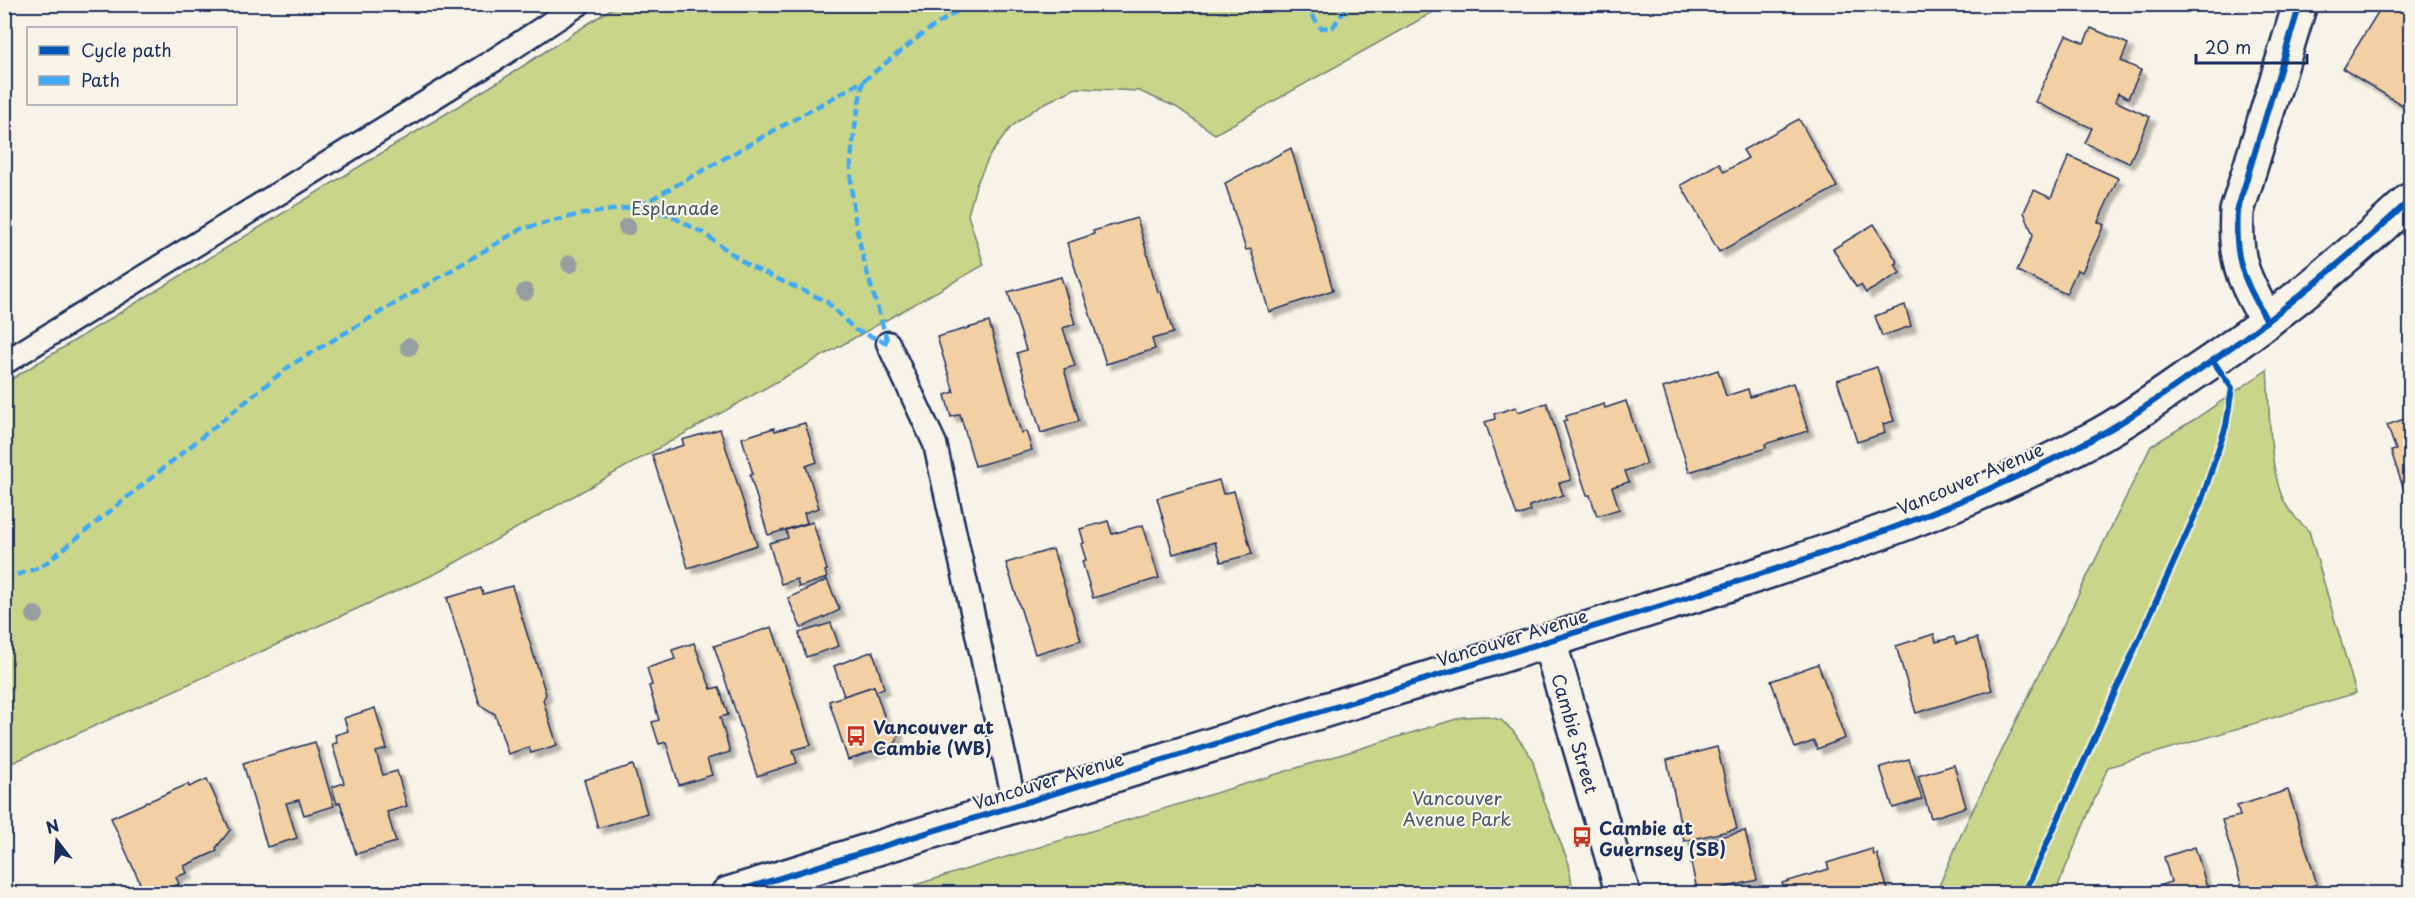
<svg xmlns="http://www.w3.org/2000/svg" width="2415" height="898" viewBox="0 0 2415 898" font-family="'Playpen Sans',sans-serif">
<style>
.green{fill:#c9d68a;stroke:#728274;stroke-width:1.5}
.building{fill:#f2d0a3;stroke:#1b2f5e;stroke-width:1.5;filter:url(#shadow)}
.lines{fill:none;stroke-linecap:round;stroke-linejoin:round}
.service-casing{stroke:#1b2f5e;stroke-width:27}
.minor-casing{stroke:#1b2f5e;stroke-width:38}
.tertiary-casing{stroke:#1b2f5e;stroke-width:38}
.service{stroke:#f7f3e8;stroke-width:22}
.minor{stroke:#f7f3e8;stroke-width:33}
.tertiary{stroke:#f7f3e8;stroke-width:33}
.quiet{stroke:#3fa9f5;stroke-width:4.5;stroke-dasharray:9 4.5;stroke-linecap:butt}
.cycleway-casing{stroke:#f7f3e8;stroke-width:10}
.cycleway{stroke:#0057b8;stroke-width:6}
.tree{fill:#969ea2}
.labels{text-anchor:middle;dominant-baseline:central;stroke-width:4.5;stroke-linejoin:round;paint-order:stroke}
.park-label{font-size:18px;fill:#465969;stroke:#f7f3e8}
.street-label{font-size:18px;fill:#1b2f5e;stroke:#f7f3e8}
.poi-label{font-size:18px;font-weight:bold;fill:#1b2f5e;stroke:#f7f3e8;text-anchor:start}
</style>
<defs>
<filter id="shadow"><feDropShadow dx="5.5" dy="5.5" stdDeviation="1.5" flood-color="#0004"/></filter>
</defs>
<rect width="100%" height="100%" fill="#f7f3e8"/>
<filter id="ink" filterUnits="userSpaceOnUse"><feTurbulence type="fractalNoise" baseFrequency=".0167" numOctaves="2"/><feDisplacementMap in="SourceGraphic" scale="12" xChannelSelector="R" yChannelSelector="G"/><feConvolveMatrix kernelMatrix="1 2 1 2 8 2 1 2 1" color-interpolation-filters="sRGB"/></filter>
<g filter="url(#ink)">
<g class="green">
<path d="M617,5H1446L1215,134L1176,107L1139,91L1076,88L1039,106L1011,127L990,155L976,185L968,215L984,265L437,573L5,766V383L506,77Z"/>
<path d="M2267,370C2270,408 2268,470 2285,503C2291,514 2300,523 2309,531L2356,693L2108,767L2055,893H1936L1964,828L2151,446L2195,419Z"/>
<path d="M1484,716L1501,720L1513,731L1532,758L1544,801L1569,864L1573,893H889L1463,717Z"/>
</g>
<g class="building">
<path d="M2383,4L2410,6V91L2402,105L2343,69Z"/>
<path d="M2091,28L2128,44L2121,61L2141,70L2128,98L2118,93L2115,101L2150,117L2129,163L2085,143L2092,128L2035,102L2066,35L2084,43Z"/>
<path d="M1799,119L1837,187L1719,252L1681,185L1719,163L1724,172L1748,158L1743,150Z"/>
<path d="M1291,148L1333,290L1269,312L1251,249L1246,250L1225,183Z"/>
<path d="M2069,156L2118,178L2098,222L2104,225L2082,272L2077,270L2066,294L2017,271L2033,235L2024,212L2034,190L2051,198Z"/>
<path d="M1137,218L1158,292H1161L1173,333L1152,339L1155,349L1106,364L1067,243L1094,234L1093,231Z"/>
<path d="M1874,224L1898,263L1895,264L1900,273L1866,293L1861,285L1856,287L1833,249Z"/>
<path d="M1061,277L1075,324L1063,328L1075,366L1064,369L1079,421L1041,433L1017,353L1026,350L1008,292Z"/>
<path d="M1905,305L1911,326L1882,336L1875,316Z"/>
<path d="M989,322L1021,433L1026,431L1032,450L975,466L960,414L951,417L945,395L954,392L937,337Z"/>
<path d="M1877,367L1894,421L1883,424L1885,433L1857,442L1837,380Z"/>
<path d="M1718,370L1726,396L1748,389L1750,397L1793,383L1808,431L1765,444L1766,448L1689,472L1663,388Z"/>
<path d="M1626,401L1647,464L1625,471L1629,482L1612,487L1619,509L1597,516L1590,495H1587L1563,421L1567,420L1566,416L1604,404L1605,408Z"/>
<path d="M1547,403L1571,480L1559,483L1563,495L1529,506L1531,511L1517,516L1485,422L1495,419L1494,414L1516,407L1518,412Z"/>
<path d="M2410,417V484L2403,487L2391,451L2396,450L2387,425Z"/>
<path d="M805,423L817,462L806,466L819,508L804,513L807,523L768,535L750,475L753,474L742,438L774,428L775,431Z"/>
<path d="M720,429L757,545L688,568L652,455L684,445L682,440Z"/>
<path d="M1219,480L1223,494L1234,491L1252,554L1221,562L1215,542L1173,554L1157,498Z"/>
<path d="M1108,521L1112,534L1143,525L1159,578L1093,598L1082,561L1086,560L1081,544L1084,543L1080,529Z"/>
<path d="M813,522L827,570L825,571L827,578L799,587L797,579L781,584L769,543L788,538L786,530Z"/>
<path d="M2410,545V584L2405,546Z"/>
<path d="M1053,549L1081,640L1035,654L1006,563Z"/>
<path d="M827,580L840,610L801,628L788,598Z"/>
<path d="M512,586L546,694L543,700L557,745L531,753L529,747L508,754L495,714L480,705L447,598L481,588L483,594Z"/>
<path d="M831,623L839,646L806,657L799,633Z"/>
<path d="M772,627L811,745L793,750L797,763L757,776L714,646Z"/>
<path d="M1934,634L1936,642L1954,637L1956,644L1977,638L1992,690L1916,713L1896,646Z"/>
<path d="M694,643L711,689L719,687L728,715L720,717L730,752L707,759L712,775L679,785L666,742L659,744L652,722L659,720L649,686L652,685L647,668L675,659L672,650Z"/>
<path d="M873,651L884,688L876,691L874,686L844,696L834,666Z"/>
<path d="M1818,664L1845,738L1817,749L1814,741L1795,748L1771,681Z"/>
<path d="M874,686L887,725L895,727L898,732L897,741L893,745L848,760L829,701Z"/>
<path d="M375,708L387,749L376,752L383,775L397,771L407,806L387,812L396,842L356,854L340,802L337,804L332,787L344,783L332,744L337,743L335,735L348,731L344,718Z"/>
<path d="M315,742L334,806L304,815L299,800L286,803L297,838L267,847L243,763Z"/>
<path d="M1717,747L1737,829L1684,841L1667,760Z"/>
<path d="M1909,759L1922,799L1893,808L1880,767Z"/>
<path d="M633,765L647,813L598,828L584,780Z"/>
<path d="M1954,765L1966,807L1931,818L1918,776Z"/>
<path d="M207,779L230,830L216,848L217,851L184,866L187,873L176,877L179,884L156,894H137L134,886L140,883L111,818L188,784L189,787Z"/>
<path d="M2288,790L2317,884L2286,894H2244L2222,820L2240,816L2237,806Z"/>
<path d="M1745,831L1757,880L1698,894L1691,863L1694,862L1690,844Z"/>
<path d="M2195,847L2209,894H2131L2171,882L2164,857Z"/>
<path d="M1872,849L1874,855L1877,854L1889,894H1785L1782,883L1829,869L1827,863Z"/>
<path d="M64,888L65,894H45Z"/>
</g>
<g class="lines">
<g class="service-casing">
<g id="service">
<path d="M888,343L935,444L1015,805"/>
<path d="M4,363L496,59L579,4"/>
</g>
</g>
<g class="minor-casing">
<g id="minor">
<path d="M2267,321C2243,277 2234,262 2237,211L2300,4"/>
<path id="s1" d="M1549,641L1623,894"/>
</g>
</g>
<g class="tertiary-casing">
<path id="tertiary" d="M728,894C961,822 1193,751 1426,679C1520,650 1614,621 1708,591C1839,549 1972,504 2094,438C2126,421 2157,399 2187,378C2266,325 2341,265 2410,200"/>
</g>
<use href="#service" class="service"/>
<use href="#minor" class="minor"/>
<use href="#tertiary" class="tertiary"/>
<g class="quiet">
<path d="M1304,4L1321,28L1333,27L1349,4"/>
<path d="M863,81C858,108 853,135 851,163C849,224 871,285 888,343"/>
<path d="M639,206L863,81L925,32L968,4"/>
<path d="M4,579L41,567L291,365L521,229L577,215L639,206L669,215L703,233L749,266L826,301L855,330L888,343"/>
</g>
<g class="cycleway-casing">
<g id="cycleway">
<path d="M2267,321C2243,277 2234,262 2237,211L2300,4"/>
<path d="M728,894C961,822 1193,751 1426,679C1520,650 1614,621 1708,591C1839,549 1972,504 2094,438C2126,421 2157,399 2187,378C2266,325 2341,265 2410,200"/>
<path d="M2024,894L2201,502L2226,426L2232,388L2213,361"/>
</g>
</g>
<use href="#cycleway" class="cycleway"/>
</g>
<g class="tree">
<circle cx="627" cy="227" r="9"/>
<circle cx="570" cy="264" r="9"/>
<circle cx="525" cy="292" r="9"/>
<circle cx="409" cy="347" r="9"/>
<circle cx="35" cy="615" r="9"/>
</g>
</g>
<defs>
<g id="bus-bare" transform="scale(1.62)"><path d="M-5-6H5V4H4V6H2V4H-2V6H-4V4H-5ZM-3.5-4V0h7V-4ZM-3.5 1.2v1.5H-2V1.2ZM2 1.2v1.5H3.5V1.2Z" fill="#c8321e" stroke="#f7f3e8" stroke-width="2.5" paint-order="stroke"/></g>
</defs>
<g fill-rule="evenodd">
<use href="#bus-bare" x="856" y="736"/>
<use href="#bus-bare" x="1582" y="837"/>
</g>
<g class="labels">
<g class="park-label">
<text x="675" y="207">Esplanade</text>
<text x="1457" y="797">Vancouver<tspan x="1457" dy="21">Avenue Park</tspan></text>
</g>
<g class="street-label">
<text transform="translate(1970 478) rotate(-23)">Vancouver Avenue</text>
<text transform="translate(1512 637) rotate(-17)">Vancouver Avenue</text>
<text stroke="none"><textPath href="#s1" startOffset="96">Cambie Street</textPath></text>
<text transform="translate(1048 780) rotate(-17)">Vancouver Avenue</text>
</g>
<g class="poi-label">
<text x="873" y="726">Vancouver at<tspan x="873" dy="21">Cambie (WB)</tspan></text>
<text x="1599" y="827">Cambie at<tspan x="1599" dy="21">Guernsey (SB)</tspan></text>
</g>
</g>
<rect width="2415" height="898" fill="none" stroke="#f7f3e8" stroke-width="24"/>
<rect x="12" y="12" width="2391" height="874" fill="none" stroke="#1b2f5e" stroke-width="2" filter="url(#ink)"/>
<rect x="27" y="27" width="210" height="78" fill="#f7f3e8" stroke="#9fa5b1" stroke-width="1.5"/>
<rect x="39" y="46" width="30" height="9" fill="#0057b8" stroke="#9fa5b1" stroke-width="1.5"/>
<text x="81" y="57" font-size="18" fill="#1b2f5e">Cycle path</text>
<rect x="39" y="76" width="30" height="9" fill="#3fa9f5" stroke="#9fa5b1" stroke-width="1.5"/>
<text x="81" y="87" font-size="18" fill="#1b2f5e">Path</text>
<g transform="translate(57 841) rotate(343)" stroke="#f7f3e8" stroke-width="4.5" paint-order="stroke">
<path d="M0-4.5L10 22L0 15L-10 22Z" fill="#1b2f5e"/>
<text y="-9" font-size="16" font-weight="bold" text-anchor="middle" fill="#1b2f5e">N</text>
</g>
<path d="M2196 54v9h111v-9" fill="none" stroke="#1b2f5e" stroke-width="3"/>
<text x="2205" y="54" font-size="18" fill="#1b2f5e" stroke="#f7f3e8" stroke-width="4.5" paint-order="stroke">20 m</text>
</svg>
